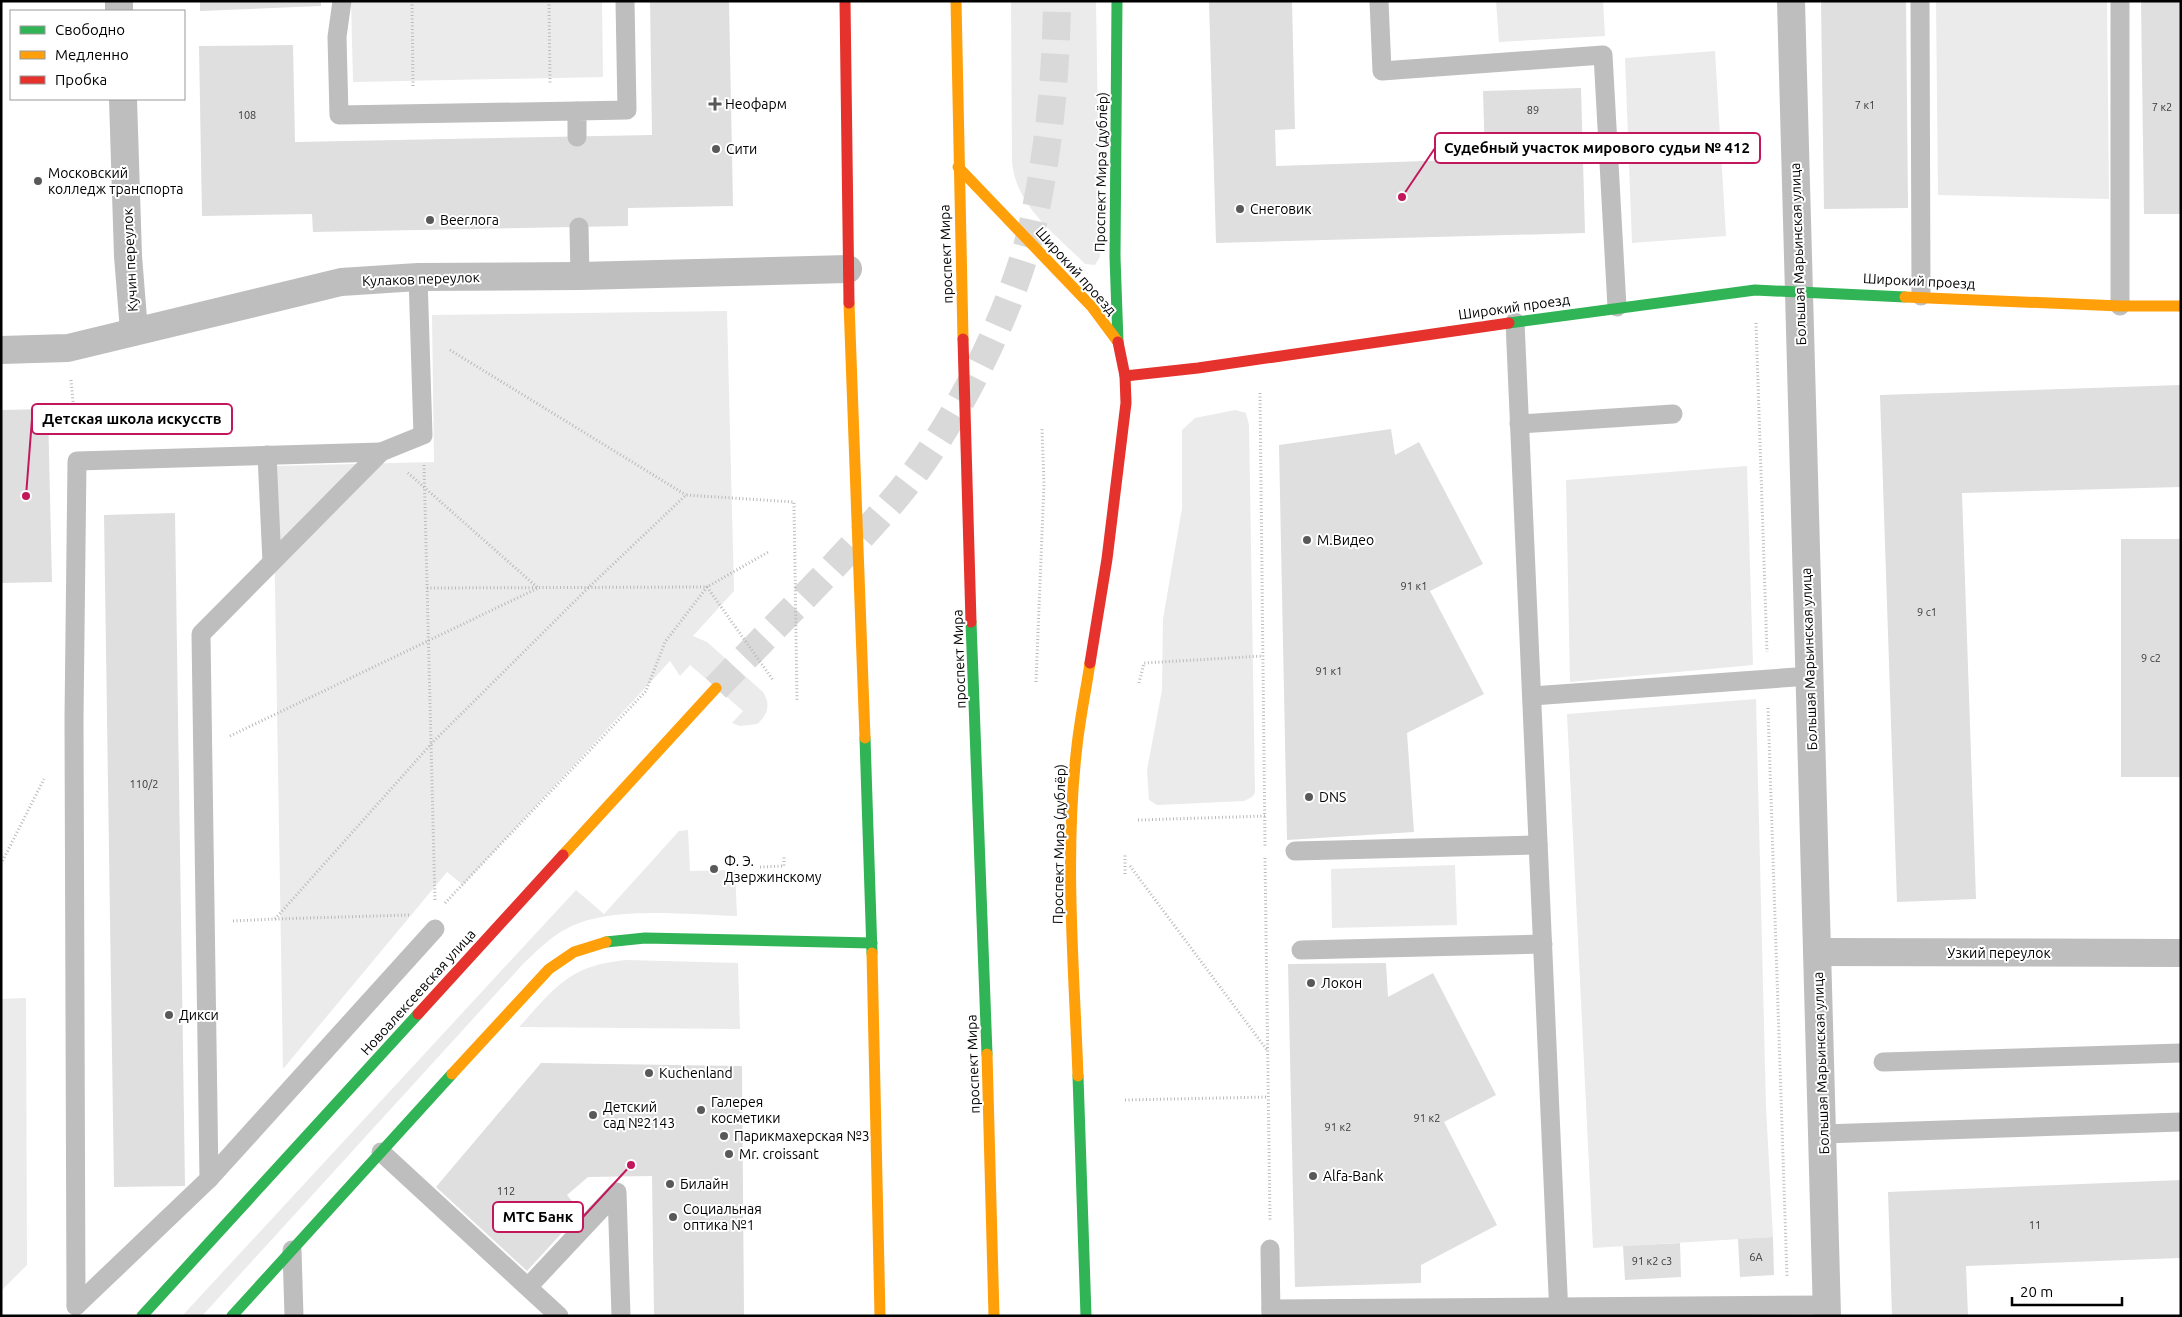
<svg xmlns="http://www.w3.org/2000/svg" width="2182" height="1317" viewBox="0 0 2182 1317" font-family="Ubuntu,sans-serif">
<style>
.green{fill:#ebebeb}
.building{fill:#dfdfdf}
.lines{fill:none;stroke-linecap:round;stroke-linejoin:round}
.secondary-tunnel{stroke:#d9d9d9;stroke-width:28;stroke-dasharray:28 14;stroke-linecap:butt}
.path{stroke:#b9b9b9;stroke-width:3;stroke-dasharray:1 2.5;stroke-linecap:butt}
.lane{stroke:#bebebe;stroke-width:19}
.street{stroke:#bebebe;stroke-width:28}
.fast{stroke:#30b455;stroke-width:11}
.slow{stroke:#ff9f0a;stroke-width:11}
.jam{stroke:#e5322d;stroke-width:11}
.poi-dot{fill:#595959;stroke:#fff;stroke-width:2}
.labels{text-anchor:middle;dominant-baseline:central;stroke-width:4;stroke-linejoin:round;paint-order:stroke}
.number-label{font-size:11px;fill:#383838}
.poi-label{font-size:14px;fill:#000;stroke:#fff;text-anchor:start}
.street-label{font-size:14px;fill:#000;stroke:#fff}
.leader{fill:none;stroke:#c2185b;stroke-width:2}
.callout-dot{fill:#c2185b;stroke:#fff;stroke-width:2}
.callout{fill:#fff;stroke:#c2185b;stroke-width:2}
.callout-label{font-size:15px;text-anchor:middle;font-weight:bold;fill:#000}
</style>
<rect width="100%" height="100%" fill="#fff"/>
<g class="green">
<path d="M351,1H602L603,77L353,82Z"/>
<path d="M1011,1H1096L1100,257L1095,265L1085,264C1056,234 1015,206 1012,161Z"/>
<path d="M1496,1H1603L1605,36L1499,42Z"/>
<path d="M1936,1H2107L2109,199L1938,195Z"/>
<path d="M1715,51L1726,236L1632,243L1625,58Z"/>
<path d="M727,311L734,591L693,636L707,642L763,692C771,704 768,715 757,724L740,726L732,723L743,711L690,665L680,676L670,661L463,885L447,872L283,1069L273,466L434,462L432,315Z"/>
<path d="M1235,410L1246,413L1249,425L1255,793L1252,797L1244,801L1157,805L1149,800L1147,770L1162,690L1163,619L1182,508V430L1195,418Z"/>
<path d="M1747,466L1753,665L1570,682L1566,480Z"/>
<path d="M1756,699L1766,1107L1773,1237L1593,1248L1567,714Z"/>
<path d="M688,830L690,871L735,870L737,916C689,915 611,905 568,928C551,936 537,951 523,964L202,1316H182L576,890L604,914L679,831Z"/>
<path d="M1455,865L1457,925L1332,928L1331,869Z"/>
<path d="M627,960L738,963L740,1029L519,1027C556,987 569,965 627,960Z"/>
<path d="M26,998L27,1265L1,1291V999Z"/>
</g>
<g class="building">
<path d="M200,1H321V6L200,11Z"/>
<path d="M650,1H729L733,206L628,208V226L313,232L312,214L202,216L199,46L293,45L295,142L652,135Z"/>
<path d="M1209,1H1292L1295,129L1275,130L1276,166L1485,159L1483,91L1581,88L1585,233L1216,243Z"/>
<path d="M1821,1H1906L1908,208L1824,209Z"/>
<path d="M2141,1H2181V214H2144Z"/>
<path d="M2181,385V487L1962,493L1976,899L1897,902L1880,395Z"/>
<path d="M48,409L52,582L1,583V410Z"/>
<path d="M1391,429L1395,455L1419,442L1483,564L1430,591L1484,694L1407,733L1414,832L1287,840L1279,445Z"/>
<path d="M175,513L185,1186L114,1187L104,515Z"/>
<rect x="2121" y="539" width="60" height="238"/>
<path d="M1386,963L1388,997L1433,973L1496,1095L1444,1122L1497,1225L1421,1265V1283L1295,1287L1288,964Z"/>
<path d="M541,1063L742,1066L744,1316H654L652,1176L588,1177L567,1195L581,1212L527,1271L436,1187Z"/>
<path d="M2181,1180V1258L1966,1266L1968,1316H1892L1888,1192Z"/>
<path d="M1773,1237L1774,1275L1740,1277L1738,1239Z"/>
<path d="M1680,1243L1681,1277L1625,1280L1623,1246Z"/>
</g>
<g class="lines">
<path class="secondary-tunnel" d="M716,688C777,624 840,563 897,496C955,426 1013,311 1033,223C1049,149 1056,76 1057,1"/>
<g class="path">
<path d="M412,1L413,86"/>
<path d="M549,1L550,83"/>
<path d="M1756,323L1767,652"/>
<path d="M450,350L686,495"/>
<path d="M71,380L76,434"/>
<path d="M1260,393L1265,846"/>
<path d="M424,465L435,901"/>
<path d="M427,588L707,587L773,680"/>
<path d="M1036,682L1044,484L1042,429"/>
<path d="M1139,683L1144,663L1263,656"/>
<path d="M1768,708L1787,1276"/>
<path d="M230,736L538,588L407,472"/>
<path d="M1138,820L1265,816"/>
<path d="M1265,858L1270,1221"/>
<path d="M1,864L44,779"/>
<path d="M1130,866L1267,1050"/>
<path d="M760,867L784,866V855"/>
<path d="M1125,874V854"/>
<path d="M445,903L646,691L665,642L707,587L770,551"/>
<path d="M275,919L409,915"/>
<path d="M233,921L275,919L432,743L588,588L686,495L794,502L797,702"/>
<path d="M1125,1100L1268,1097"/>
</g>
<g class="lane">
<path d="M342,1L337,37L339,115L577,111"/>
<path d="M1379,1L1382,71L1603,55L1617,307"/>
<path d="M1920,1L1921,296"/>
<path d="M2120,1V306"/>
<path d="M577,137V111L627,110L625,1"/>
<path d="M579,227L580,276"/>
<path d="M1515,322L1559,1316"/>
<path d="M1519,424L1673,414"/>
<path d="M267,455L272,562"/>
<path d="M1532,696L1810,676"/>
<path d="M1295,851L1538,845"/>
<path d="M1301,950L1543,944"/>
<path d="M1883,1062L2181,1053"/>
<path d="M1823,1134L2181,1122"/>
<path d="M381,1152L559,1316"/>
<path d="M209,1179L435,929"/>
<path d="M1270,1249L1271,1316"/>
<path d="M292,1250L294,1316"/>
<path d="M528,1287L617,1192L621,1316"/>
<path d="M76,1306L209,1179L201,634L381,452L423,435L418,277"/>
<path d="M76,1306L74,718L77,461L381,452"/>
<path d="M1271,1309L1827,1305"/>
</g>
<g class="street">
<path d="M119,1V11"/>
<path d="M1791,1L1827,1316"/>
<path d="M123,99L128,256L134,331"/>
<path d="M1,350L68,348L341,282L418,277L580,276L848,269"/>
<path d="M1817,952L2181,953"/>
</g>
<g class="fast">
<path d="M1117,1L1115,257L1118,342"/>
<path d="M1509,323L1755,290L1905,297"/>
<path d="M971,622L987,1054"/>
<path d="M865,738L872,953"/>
<path d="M606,942L645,938L872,943"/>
<path d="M1078,1076L1086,1316"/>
<path d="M142,1316L418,1014"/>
<path d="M232,1316L452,1074"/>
</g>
<g class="slow">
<path d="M956,1L963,339"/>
<path d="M958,167L1092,307L1118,342"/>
<path d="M1905,297L2120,306H2181"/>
<path d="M849,303L865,738"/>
<path d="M563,855L716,688"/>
<path d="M872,953L880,1316"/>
<path d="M987,1054L994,1316"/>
<path d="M452,1074L549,969L574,952L606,942"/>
<path d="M1078,1076C1074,966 1064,855 1077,746C1080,718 1086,690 1090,663"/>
</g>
<g class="jam">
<path d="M845,1L849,303"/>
<path d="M963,339L971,622"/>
<path d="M1125,376L1198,368L1509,323"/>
<path d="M1090,663L1107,559L1126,403L1125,376L1118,342"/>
<path d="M418,1014L563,855"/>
</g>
</g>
<g class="poi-dot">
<path d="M712.5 96.5h5v5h5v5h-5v5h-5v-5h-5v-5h5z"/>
<circle cx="716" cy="149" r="5"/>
<circle cx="38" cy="181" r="5"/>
<circle cx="1240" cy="209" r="5"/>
<circle cx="430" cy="220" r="5"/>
<circle cx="1307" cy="540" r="5"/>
<circle cx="1309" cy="797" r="5"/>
<circle cx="714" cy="869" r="5"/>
<circle cx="1311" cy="983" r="5"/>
<circle cx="169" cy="1015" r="5"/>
<circle cx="649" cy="1073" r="5"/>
<circle cx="701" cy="1110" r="5"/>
<circle cx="593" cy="1115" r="5"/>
<circle cx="724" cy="1136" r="5"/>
<circle cx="729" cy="1154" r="5"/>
<circle cx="1313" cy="1176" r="5"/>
<circle cx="670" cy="1184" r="5"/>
<circle cx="673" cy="1217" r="5"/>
</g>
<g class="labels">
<g class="number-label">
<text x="1865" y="105">7 к1</text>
<text x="2162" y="107">7 к2</text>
<text x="1533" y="110">89</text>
<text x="247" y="115">108</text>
<text x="1414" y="586">91 к1</text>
<text x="1927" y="612">9 с1</text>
<text x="2151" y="658">9 с2</text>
<text x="1329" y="671">91 к1</text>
<text x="144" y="784">110/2</text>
<text x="1427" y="1118">91 к2</text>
<text x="1338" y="1127">91 к2</text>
<text x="506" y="1191">112</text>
<text x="2035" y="1225">11</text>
<text x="1756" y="1257">6А</text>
<text x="1652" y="1261">91 к2 с3</text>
</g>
<g class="poi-label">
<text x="725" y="104">Неофарм</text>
<text x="726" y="149">Сити</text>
<text x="48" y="173">Московский<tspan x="48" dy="16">колледж транспорта</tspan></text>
<text x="1250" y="209">Снеговик</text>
<text x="440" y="220">Beerлога</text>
<text x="1317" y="540">М.Видео</text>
<text x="1319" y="797">DNS</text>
<text x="724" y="861">Ф. Э.<tspan x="724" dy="16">Дзержинскому</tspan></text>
<text x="1321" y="983">Локон</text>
<text x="179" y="1015">Дикси</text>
<text x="659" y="1073">Kuchenland</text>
<text x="711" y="1102">Галерея<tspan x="711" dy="16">косметики</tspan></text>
<text x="603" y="1107">Детский<tspan x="603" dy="16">сад №2143</tspan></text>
<text x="734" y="1136">Парикмахерская №3</text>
<text x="739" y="1154">Mr. croissant</text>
<text x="1323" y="1176">Alfa-Bank</text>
<text x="680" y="1184">Билайн</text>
<text x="683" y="1209">Социальная<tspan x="683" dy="16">оптика №1</tspan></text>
</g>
<g class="street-label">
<text transform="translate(1101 172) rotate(-89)">Проспект Мира (дублёр)</text>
<text transform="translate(946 254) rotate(-92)">проспект Мира</text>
<text transform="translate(1798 254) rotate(-92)">Большая Марьинская улица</text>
<text transform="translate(130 260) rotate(-93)">Кучин переулок</text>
<text transform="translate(1076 271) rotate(48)">Широкий проезд</text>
<text transform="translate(421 279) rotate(-2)">Кулаков переулок</text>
<text transform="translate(1919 281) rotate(3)">Широкий проезд</text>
<text transform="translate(1514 307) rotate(-8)">Широкий проезд</text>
<text transform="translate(959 659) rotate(-92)">проспект Мира</text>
<text transform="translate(1809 659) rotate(-92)">Большая Марьинская улица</text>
<text transform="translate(1059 844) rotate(-89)">Проспект Мира (дублёр)</text>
<text x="1999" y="953">Узкий переулок</text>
<text transform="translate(418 992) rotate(-48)">Новоалексеевская улица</text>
<text transform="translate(1821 1063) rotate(-92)">Большая Марьинская улица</text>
<text transform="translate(973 1064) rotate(-92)">проспект Мира</text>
</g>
</g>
<path class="leader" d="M1402 197L1435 148M26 496L32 419M631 1165L583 1217"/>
<g class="callout-dot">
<circle cx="1402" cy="197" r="5"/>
<circle cx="26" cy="496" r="5"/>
<circle cx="631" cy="1165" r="5"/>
</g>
<g class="callout">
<rect x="1435" y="133" width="325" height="30" rx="5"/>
<rect x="32" y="404" width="200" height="30" rx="5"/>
<rect x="493" y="1202" width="90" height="30" rx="5"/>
</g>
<g class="callout-label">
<text x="1597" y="153">Судебный участок мирового судьи № 412</text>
<text x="132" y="424">Детская школа искусств</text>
<text x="538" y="1222">МТС Банк</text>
</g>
<rect width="2182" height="1317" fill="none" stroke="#000000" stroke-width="5"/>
<rect x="10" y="10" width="175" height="90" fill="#ffffff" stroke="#999999"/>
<rect x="20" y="26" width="25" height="8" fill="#30b455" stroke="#999999"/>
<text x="55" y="35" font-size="15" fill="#000000">Свободно</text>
<rect x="20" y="51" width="25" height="8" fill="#ff9f0a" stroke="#999999"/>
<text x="55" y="60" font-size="15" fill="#000000">Медленно</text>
<rect x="20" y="76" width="25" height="8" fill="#e5322d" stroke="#999999"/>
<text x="55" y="85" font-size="15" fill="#000000">Пробка</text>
<path d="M2012 1297v8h110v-8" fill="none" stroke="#000000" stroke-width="2.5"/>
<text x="2020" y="1297" font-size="15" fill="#000000" stroke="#ffffff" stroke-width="4" paint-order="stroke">20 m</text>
</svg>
